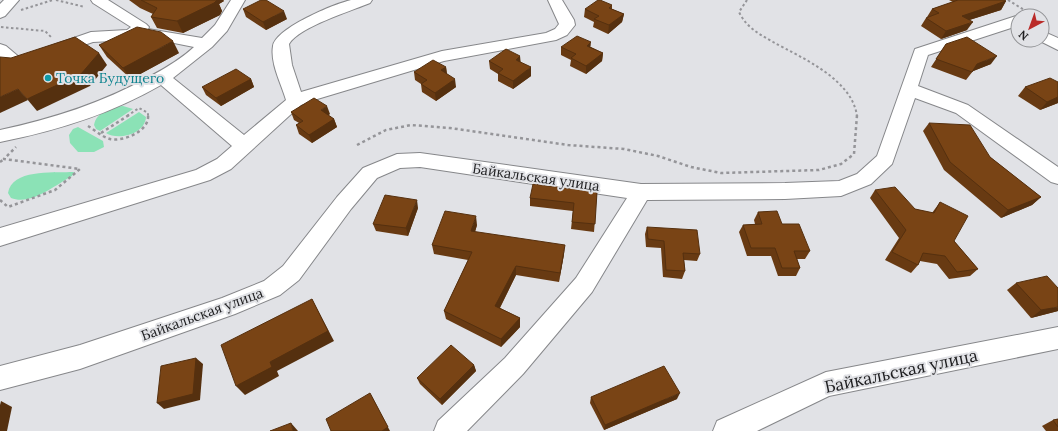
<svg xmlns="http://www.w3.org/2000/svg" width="1058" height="431" viewBox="0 0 1058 431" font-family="Lora,serif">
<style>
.green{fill:#8be2b6}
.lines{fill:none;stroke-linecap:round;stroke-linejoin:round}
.minor-casing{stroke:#86878a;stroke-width:2}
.path-far1{stroke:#959599;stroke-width:2;stroke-dasharray:2.5 2.5;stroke-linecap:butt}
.path{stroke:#959599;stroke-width:2.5;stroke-dasharray:3 3;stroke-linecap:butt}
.minor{fill:#fff;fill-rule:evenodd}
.wall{fill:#683a12}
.shaded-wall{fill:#55300f}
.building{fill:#794415;stroke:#55300f}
.culture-dot{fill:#0f9aa8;stroke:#e1e2e6;stroke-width:1.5}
.labels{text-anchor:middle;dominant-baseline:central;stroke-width:4;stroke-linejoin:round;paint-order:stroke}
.culture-label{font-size:14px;fill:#0d838f;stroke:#e1e2e6;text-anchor:start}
.street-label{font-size:14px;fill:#1e1e20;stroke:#e1e2e6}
.near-street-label{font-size:17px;fill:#1e1e20;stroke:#e1e2e6}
</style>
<rect width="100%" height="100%" fill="#e1e2e6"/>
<g class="green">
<path d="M123,106L133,109L100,131L96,129L94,125C96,112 112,107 123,106Z"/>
<path d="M139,112L146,117C145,134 118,141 106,133Z"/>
<path d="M78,127L103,141L104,147L94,152H78L70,143L69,135L73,129Z"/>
<path d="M70,172H74L72,176C55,185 31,206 11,198L8,193C12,169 52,173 70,172Z"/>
</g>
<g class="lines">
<g class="minor-casing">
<g id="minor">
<path d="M4,0H19L5,16L0,18V4Z"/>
<path d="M91,0H108L146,24L149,27L148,29L202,38L215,25L231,0H245L227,31L212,47L173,78L244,135L286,100C281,83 270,63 273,46C276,28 334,4 351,0C357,0 366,0 372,0L370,3C351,11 299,27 289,44L292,65L301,92L442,51L546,33L555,29L559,24L548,0H562L574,20L575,25L567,35L556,40L444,61L314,100L301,105L231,169L210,180L0,246V228L196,170L217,159L232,146L161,85C111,114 56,131 0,142V130C52,119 102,103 149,77C164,69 181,59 194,47L139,36L131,40L93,42L16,68L10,67L0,58V44L6,46L19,57L91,32L127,30L131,27L93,3Z"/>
<path d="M1016,16L1018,17V28L1014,27L928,55L918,86L968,105L1058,167V184L1051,182L956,113L915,98L892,164L871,184L841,196L785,199L647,200L592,292L523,374L467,431H434L438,421L505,358L576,278L627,198L420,167L400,168L377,178L351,209L299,280L280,295L235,314L80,369L0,390V366L80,345L222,298L264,281L283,266L337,197L363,168L397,154L420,153L641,184L785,183L839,181L857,174L877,156L915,49Z"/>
<path d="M1042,31L1058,38V50L1038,40H1042Z"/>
<path d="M1058,327V349L829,396L757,431H713L717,421L826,372Z"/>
</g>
</g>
<g class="path-far1">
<path d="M56,0L85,7"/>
<path d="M747,0L739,12C746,27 759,34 773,42C802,58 852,79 857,116"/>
<path d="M1008,0L1034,16"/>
<path d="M21,10L53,0"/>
<path d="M1,27L45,31L51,37"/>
<path d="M127,116L139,108L148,113V116"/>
</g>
<g class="path">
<path d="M88,126C95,130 102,137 110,139C123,142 150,131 148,115"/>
<path d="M101,133L129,115"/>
<path d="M357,145L386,130L411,125L450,128L568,145L624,149L658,156L691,167L721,173L819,170L841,164L854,154L857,115"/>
<path d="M0,162L4,159"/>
<path d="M0,200L8,207L55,190L80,169L4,159L16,147"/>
</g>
<use href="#minor" class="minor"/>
</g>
<g class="wall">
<path d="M129,0H223L224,1L219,4L222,11L220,15L183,33L157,28L151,17L153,14L140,8Z"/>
<path d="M949,0H1004L1006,1L1001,10L969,20L967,30L941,39L921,26L926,18H928L927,17L932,9L953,2Z"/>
<path d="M612,5V9L624,14L622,22L608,34L593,27L594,22L584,17L585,9Z"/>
<path d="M243,9L287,19L266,30L246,17Z"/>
<path d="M946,44L991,64L973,71L966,80L931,67Z"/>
<path d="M99,45L179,53L131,79L107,57Z"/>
<path d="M561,47H591L603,53L602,61L586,74L570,66L571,60L561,55Z"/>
<path d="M489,61L520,62L531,76L513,89L498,81V74L490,69Z"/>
<path d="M446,67L447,74L456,87L436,101L422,92L421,84L415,80L414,72Z"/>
<path d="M251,79L254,87L221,106L206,95L202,87Z"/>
<path d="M1058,82V103L1040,110L1018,96L1025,87Z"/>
<path d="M291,112L330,114L328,115L334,119L337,127L312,143L299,134L296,125L299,123L294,120Z"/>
<path d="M929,123L990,157L1041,197L1032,205L1001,218L944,170L923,131Z"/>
<path d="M875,190L915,209L932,213L940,202L954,241L978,269L970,276L949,279L937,264L920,261L918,265L911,273L885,260L899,238L870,198Z"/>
<path d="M597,192L594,232L571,229L573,211L530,206V198Z"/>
<path d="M418,208L408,236L376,231L373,224Z"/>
<path d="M758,212L782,224L810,251L805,259H797L800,268L796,276H778L771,256H747L739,232L743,225L755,224L754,220Z"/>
<path d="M477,225L475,232L564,254L559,282L516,275L500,308L520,318V327L501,347L446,319L444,311L468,260L434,254L432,245Z"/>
<path d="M647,227L700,254L697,261L684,260L685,271L682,279L663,277L661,248L646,247L645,234Z"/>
<path d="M1016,283L1058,311L1031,318L1007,290Z"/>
<path d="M474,365L476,371L442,405L420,384L417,378Z"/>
<path d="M591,397L677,399L604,430L590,403Z"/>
<path d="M1058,419V431H1046L1042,426L1053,420Z"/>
</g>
<g class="shaded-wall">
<path d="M212,0H223L224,1L219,4L222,11L220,15L183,33L177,21Z"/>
<path d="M1006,1L1001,10L957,24L962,16Z"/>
<path d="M284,11L287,19L266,30L263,22Z"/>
<path d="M624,14L622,22L608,34L609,25Z"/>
<path d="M973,22L967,30L941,39L946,31Z"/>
<path d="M173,41L179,53L131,79L123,68Z"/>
<path d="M591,42L590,51L587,46Z"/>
<path d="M99,53L107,65L90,86L37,111L27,99Z"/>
<path d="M603,53L602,61L586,74V66Z"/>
<path d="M520,56L521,65L516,60Z"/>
<path d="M997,56L991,64L971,72L977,64Z"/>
<path d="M446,67L447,75L441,70Z"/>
<path d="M531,67V76L513,89V81Z"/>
<path d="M251,79L254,87L221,106L216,98Z"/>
<path d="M455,79L456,87L436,101L435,93Z"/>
<path d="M18,89L28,100L0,113V97Z"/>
<path d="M1058,97V103L1040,110L1047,102Z"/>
<path d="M327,106L330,114L324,118L321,110Z"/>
<path d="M334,119L337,127L312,143L309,135Z"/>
<path d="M1041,197L1032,205L1001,218L1008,210Z"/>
<path d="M417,200L418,208L408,236L406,228Z"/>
<path d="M476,216L477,225L472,241L471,231Z"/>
<path d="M565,245L564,254L559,282L560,273Z"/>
<path d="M516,266V275L496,315L495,306Z"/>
<path d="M312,299L334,341L277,371L279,376L245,395L236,386L270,362Z"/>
<path d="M1058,307V311L1031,318L1041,310Z"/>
<path d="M520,318V327L501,347V339Z"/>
<path d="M196,358L203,364L200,400L164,409L157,403Z"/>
<path d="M474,365L476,371L442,405L440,399Z"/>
<path d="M370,393L390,431H382Z"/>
<path d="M680,393L677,399L604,430L605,425Z"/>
<path d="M1,401L12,407L7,431H0V405Z"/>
<path d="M291,423L298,431H293Z"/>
</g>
<g class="building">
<path d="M141,0H217L214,3L177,21L151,17L157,8Z"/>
<path d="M261,0H266L284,11L263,22L243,9Z"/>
<path d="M598,0H600L612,5L609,8L624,14L609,25L594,19L599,16L585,9Z"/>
<path d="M958,0H1004L1006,1L962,16L973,22L946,31L926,18L939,13L932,9Z"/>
<path d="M137,27L161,32L173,41L123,68L99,45Z"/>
<path d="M577,36L591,42L587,46L603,53L586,66L571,58L576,54L561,47Z"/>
<path d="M75,37L99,53L81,74L27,99L18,89L0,97V57L11,58Z"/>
<path d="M967,37L997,56L977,64L972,72L936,59L946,44Z"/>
<path d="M506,49L520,56L516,60L531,67L513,81L498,73L503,69L489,61Z"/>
<path d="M433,60L446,67L441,70L455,79L435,93L421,84L427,80L414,72Z"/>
<path d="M236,69L251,79L216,98L202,87Z"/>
<path d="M1050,78L1058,82V97L1047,102L1025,87Z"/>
<path d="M314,98L327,106L321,110L334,119L309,135L296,125L303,121L291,112Z"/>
<path d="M929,123L970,125L990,157L1041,197L1008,210L950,162Z"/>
<path d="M533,184L597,192L595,224L572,222L574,203L530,198Z"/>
<path d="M895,187L915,209L934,213L940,202L968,216L954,241L978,269L957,272L945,256L923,253L918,265L892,252L906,230L875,190Z"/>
<path d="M385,195L417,200L406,228L373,224Z"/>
<path d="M445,211L476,216L471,231L565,245L560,273L516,266L495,306L520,318L501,339L444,311L472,252L432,245Z"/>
<path d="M777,211L782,224H799L810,251H794L800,268H782L775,248H751L743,225L762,224L758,212Z"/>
<path d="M647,227L697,230L700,254L683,253L685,271L666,270L664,241L648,239Z"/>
<path d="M1047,276L1058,288V307L1041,310L1016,283Z"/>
<path d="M312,299L328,331L270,362L272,367L236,386L221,345Z"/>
<path d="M451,345L474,365L440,399L417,378Z"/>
<path d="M196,358L193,394L157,403L161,366Z"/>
<path d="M664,366L680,393L605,425L591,397Z"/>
<path d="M370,393L388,427L382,431H331L326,419Z"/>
<path d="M1058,419V427L1053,420Z"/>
<path d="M291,423L293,431H270Z"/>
</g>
<circle class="culture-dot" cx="48" cy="78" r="4"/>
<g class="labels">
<g class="culture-label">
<text x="56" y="78">Точка Будущего</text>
</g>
<g class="street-label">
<text transform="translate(536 177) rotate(8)">Байкальская улица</text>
<text transform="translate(202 314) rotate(-20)">Байкальская улица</text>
</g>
<g class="near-street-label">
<text transform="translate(901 371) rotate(-12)">Байкальская улица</text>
</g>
</g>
<g transform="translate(1030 28) rotate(221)"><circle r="19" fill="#e1e2e6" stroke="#939497"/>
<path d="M0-3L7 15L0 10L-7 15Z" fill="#ba2b29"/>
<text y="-6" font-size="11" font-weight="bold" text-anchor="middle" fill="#1e1e20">N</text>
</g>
</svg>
